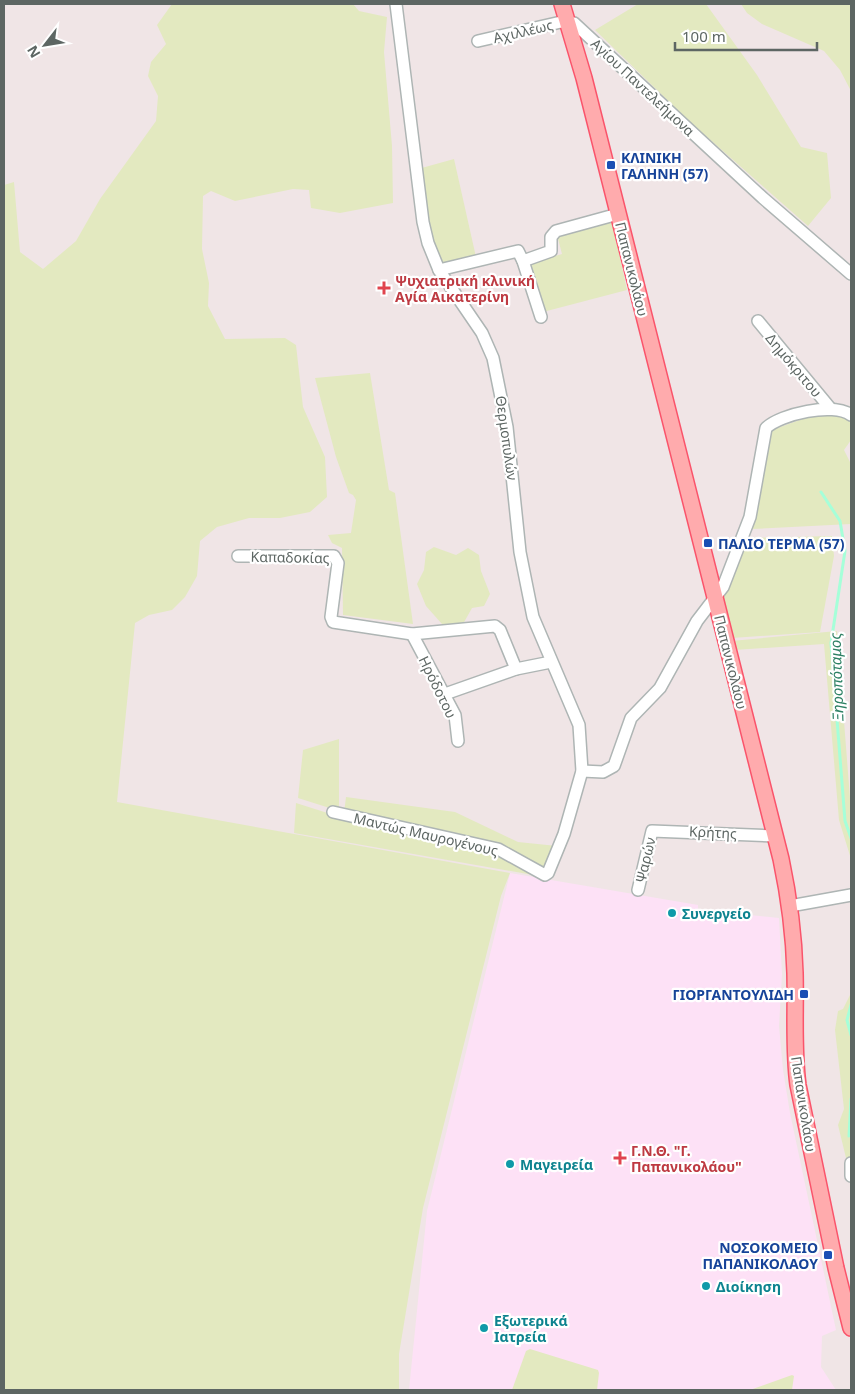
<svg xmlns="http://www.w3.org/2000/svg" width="855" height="1394" viewBox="0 0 855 1394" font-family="'Noto Sans',sans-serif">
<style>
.medical{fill:#fde1f6}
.green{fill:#e3e9c0}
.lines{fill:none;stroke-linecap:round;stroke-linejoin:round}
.stream{stroke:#a6ffd9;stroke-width:3}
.minor-casing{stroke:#aeb5b4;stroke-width:14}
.major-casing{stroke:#fa546b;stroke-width:18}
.minor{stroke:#fff;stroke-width:11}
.major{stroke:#ffabad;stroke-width:15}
.transit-dot{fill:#1a4fb4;stroke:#fff;stroke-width:2}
.health-dot{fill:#e0444e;stroke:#fff;stroke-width:2}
.culture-dot{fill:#0f9aa8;stroke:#fff;stroke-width:2}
.labels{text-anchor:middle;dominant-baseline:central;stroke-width:4.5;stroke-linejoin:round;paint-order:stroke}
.street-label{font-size:14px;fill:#5d6663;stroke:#fff}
.transit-label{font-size:14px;font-weight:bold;fill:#164399;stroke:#fff;text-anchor:start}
.health-label{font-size:14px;font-weight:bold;fill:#be3a42;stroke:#fff;text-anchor:start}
.culture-label{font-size:14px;font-weight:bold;fill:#0d838f;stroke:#fff;text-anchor:start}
.water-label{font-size:15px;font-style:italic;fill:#2d8164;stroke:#fff}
</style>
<rect width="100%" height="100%" fill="#f0e5e6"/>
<path class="medical" d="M510,873L698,905V909L703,910L779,918L782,974L779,1026L783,1070L790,1113L836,1330L822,1336L821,1367L836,1390H409L427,1211Z"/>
<g class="green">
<path d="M172,4H353L359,11L387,17L384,52L392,146L393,203L340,213L311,208L309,190L293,189L235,201L211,191L203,196L202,249L209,283L208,306L225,339L285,338L296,345L303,407L325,457L327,497L310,512L280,518H249L217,527L200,541L197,576L185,597L172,610L149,615L135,623L117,802L510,873L501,896L423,1208L399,1354V1390H4V185L14,182L20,252L43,269L76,241L100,199L156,121L158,96L148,76L151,62L166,44L157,25Z"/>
<path d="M638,4H706L757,75L801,147L827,153L831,198L808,226L690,122L595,30Z"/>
<path d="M741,4H851V91L840,70L824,51L762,24L747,13Z"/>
<path d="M454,159L476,257L442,264L427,224L418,169Z"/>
<path d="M612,220L627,290L543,312L531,263L562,254L557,235Z"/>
<path d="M370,373L389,490L395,493L413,624L343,615L342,548L332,543L328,535L351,533L356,500L353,495L349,493L336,457L315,378Z"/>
<path d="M832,414L846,417L851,423V440L844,450L851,464V524L752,529L772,430L808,417Z"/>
<path d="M832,536L834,556L820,632L732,638L721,597L747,538Z"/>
<path d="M434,547L456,555L468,548L479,555L481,571L490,594L484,606L472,608L463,624H442L426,606L417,584L424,570L426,552Z"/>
<path d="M837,631L851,811V859L839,820L824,644L734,650L731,641Z"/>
<path d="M339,739V811L298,798L303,750Z"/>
<path d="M346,797L455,812L518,842L557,846L545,871L500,846L344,813Z"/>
<path d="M296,803L337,816L497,851L533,875L294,833Z"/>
<path d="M851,993V1117C848,1127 851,1145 851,1157L846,1158L838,1125L844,1109L835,1030L838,1011L843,1009Z"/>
<path d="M530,1349L598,1370L599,1373L597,1390H512L526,1351Z"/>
<path d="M792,1375L794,1376L792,1390H750Z"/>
</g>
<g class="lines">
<g class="stream">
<path d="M821,492L840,521L845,551L831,643L845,821L851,838"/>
<path d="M851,1005L847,1020L851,1035"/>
<path d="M849,1136L851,1099"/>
</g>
<g class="minor-casing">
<g id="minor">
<path d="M478,41L561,22L574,23L763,198L851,274"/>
<path d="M523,261L551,251V237L556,231L618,214"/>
<path d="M439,270L518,251L523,261L541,317"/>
<path d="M758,321L830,408"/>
<path d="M238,556H334L338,563L331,617L333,622L412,634L495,626L500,630L516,669"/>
<path d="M412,634L455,715L458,741"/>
<path d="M445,694L516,669L551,662"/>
<path d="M582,771L603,772L614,766L631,718L660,688L697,621L723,587L750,517L766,428C781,414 833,402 851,415"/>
<path d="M333,812L498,849L545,875L548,873L564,834L582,771L579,725L533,617L520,552L507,427L493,358L482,333L439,270L428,243L423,222L396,4"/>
<path d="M638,890L652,831L775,836"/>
<path d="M790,906L851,895"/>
<path d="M851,1163V1176"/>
</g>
</g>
<g class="major-casing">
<path id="major" d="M562,4L584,78L781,859C789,897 794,935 795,973C796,1011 793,1048 798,1085L836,1268L851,1328"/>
</g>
<use href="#minor" class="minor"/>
<use href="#major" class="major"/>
</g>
<g class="transit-dot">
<rect x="606" y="160" width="10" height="10" rx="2.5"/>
<rect x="703" y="538" width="10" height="10" rx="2.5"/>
<rect x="799" y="989" width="10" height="10" rx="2.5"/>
<rect x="823" y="1250" width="10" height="10" rx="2.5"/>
</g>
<g class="health-dot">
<path d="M381.5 280.5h5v5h5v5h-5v5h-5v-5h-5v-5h5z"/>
<path d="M617.5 1150.5h5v5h5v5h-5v5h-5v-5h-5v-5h5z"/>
</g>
<g class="culture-dot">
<circle cx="672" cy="913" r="5"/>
<circle cx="510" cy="1164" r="5"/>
<circle cx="706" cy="1286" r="5"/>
<circle cx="484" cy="1328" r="5"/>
</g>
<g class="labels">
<g class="street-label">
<text transform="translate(523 31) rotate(-13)">Αχιλλέως</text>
<text transform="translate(643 87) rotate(43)">Αγίου Παντελεήμονα</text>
<text transform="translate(632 269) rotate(76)">Παπανικολάου</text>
<text transform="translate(794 365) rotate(50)">Δημόκριτου</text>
<text transform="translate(507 438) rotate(82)">Θερμοπυλών</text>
<text transform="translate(290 557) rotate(1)">Καπαδοκίας</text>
<text transform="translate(731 662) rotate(76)">Παπανικολάου</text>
<text transform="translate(438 687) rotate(64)">Ηρόδοτου</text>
<text transform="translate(713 832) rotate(3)">Κρήτης</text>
<text transform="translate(426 834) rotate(13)">Μαντώς Μαυρογένους</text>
<text transform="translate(645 860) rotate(-77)">Ψαρών</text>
<text transform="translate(804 1104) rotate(81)">Παπανικολάου</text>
</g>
<g class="transit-label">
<text x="621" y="157">ΚΛΙΝΙΚΗ<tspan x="621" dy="16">ΓΑΛΗΝΗ (57)</tspan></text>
<text x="718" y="543">ΠΑΛΙΟ ΤΕΡΜΑ (57)</text>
<text x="794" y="994" text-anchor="end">ΓΙΟΡΓΑΝΤΟΥΛΙΔΗ</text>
<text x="818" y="1247" text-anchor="end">ΝΟΣΟΚΟΜΕΙΟ<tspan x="818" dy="16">ΠΑΠΑΝΙΚΟΛΑΟΥ</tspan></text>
</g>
<g class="health-label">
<text x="395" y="280">Ψυχιατρική κλινική<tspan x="395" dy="16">Αγία Αικατερίνη</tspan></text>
<text x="631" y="1150">Γ.Ν.Θ. "Γ.<tspan x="631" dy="16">Παπανικολάου"</tspan></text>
</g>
<g class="culture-label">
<text x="682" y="913">Συνεργείο</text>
<text x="520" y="1164">Μαγειρεία</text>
<text x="716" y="1286">Διοίκηση</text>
<text x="494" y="1320">Εξωτερικά<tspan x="494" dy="16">Ιατρεία</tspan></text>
</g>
<g class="water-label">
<text transform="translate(836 677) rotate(-92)">Ξηροπόταμος</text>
</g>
</g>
<rect width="855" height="1394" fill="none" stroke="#5d6663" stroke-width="10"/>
<g transform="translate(45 45) rotate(239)" stroke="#ffffff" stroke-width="4" paint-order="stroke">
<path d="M0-4L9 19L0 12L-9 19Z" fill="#5d6663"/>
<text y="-8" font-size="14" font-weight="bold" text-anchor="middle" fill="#5d6663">N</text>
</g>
<path d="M675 42v8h142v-8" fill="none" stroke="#5d6663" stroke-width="2.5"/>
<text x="682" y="42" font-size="15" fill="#5d6663" stroke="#ffffff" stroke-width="4" paint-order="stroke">100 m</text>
</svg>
